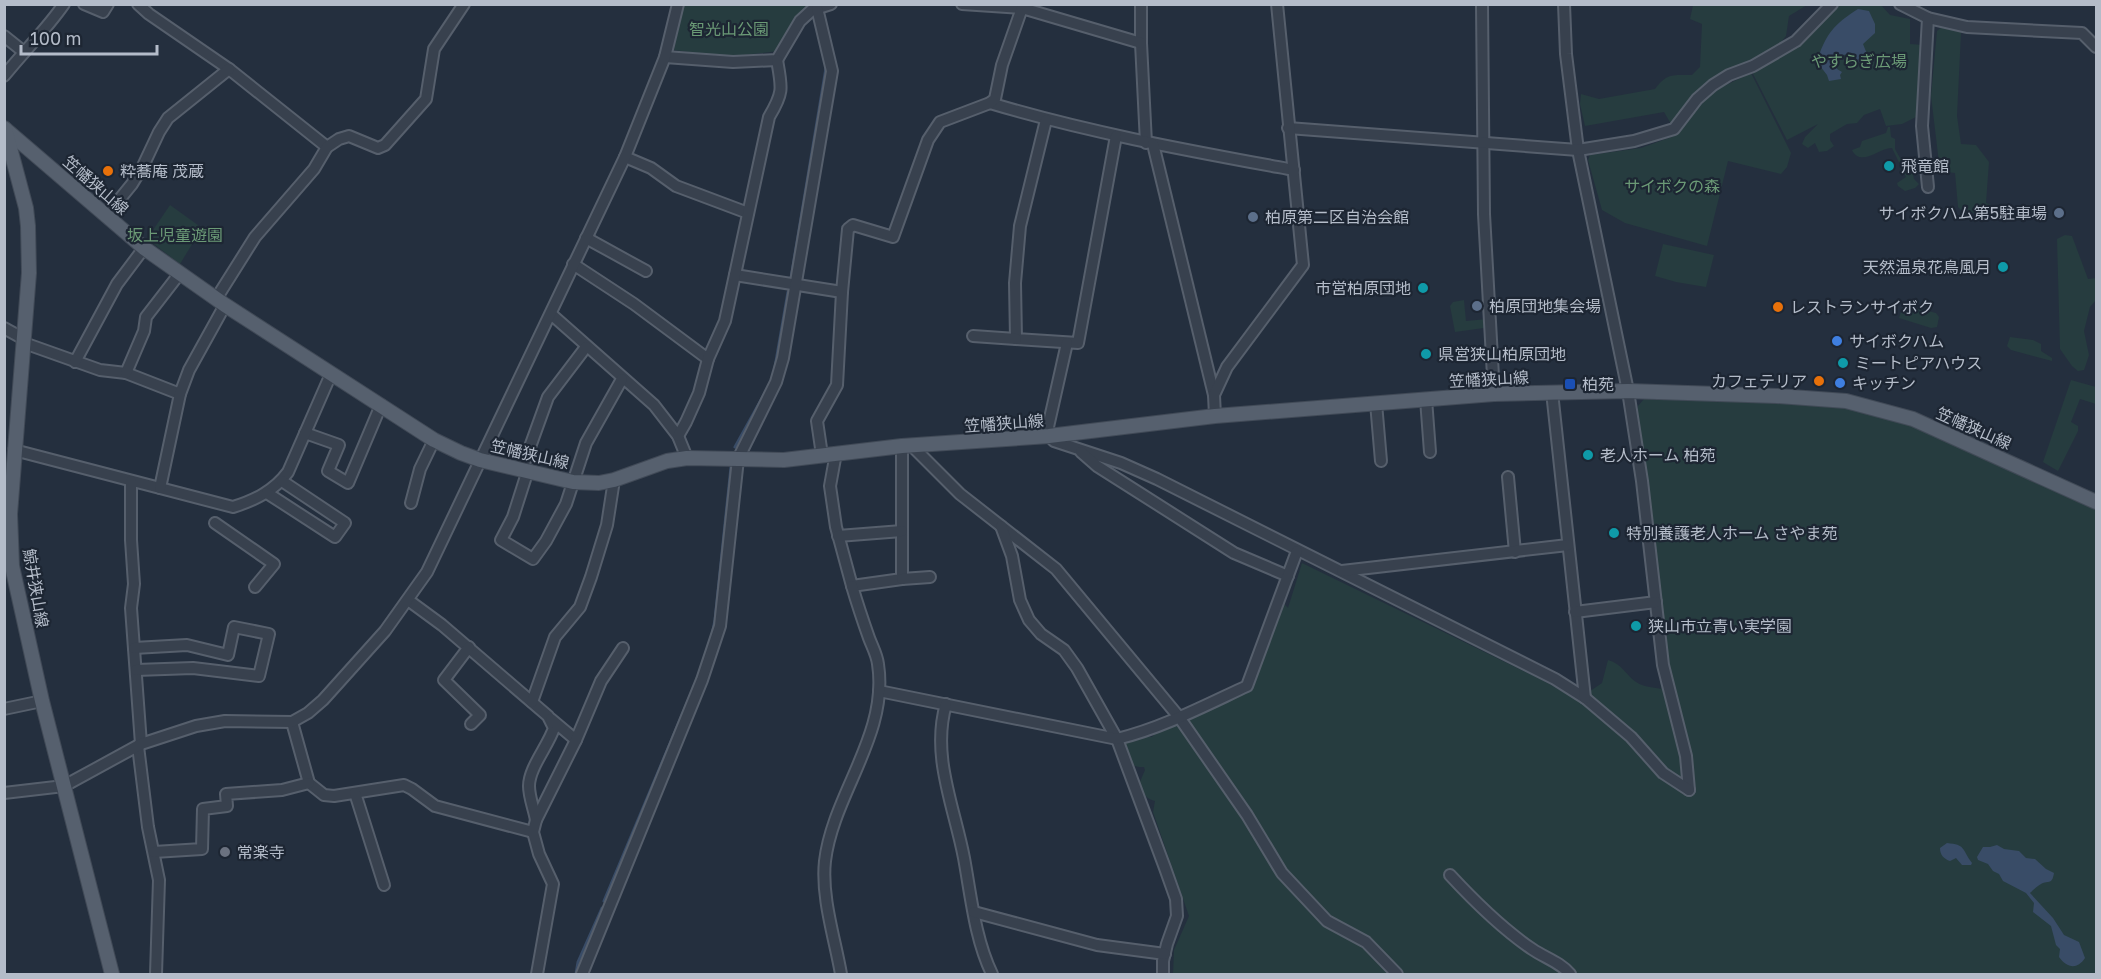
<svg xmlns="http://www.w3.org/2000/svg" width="2101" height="979" viewBox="0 0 2101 979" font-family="'Golos Text','Noto Sans JP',sans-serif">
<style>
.green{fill:#263c3f}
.water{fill:#394c67}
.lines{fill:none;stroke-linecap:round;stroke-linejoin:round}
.stream{stroke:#394c67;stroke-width:3}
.minor-casing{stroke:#565f6c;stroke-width:14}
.major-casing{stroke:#414a57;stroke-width:16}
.minor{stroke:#38414e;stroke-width:10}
.major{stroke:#56606e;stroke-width:14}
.culture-dot{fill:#0f9aa8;stroke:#1d2633;stroke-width:2}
.food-dot{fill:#e8710a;stroke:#1d2633;stroke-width:2}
.service-dot{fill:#5c6f8a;stroke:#1d2633;stroke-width:2}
.shop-dot{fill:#3f7fe0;stroke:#1d2633;stroke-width:2}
.transit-dot{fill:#1a4fb4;stroke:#1d2633;stroke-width:2}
.worship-dot{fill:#6b7280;stroke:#1d2633;stroke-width:2}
.labels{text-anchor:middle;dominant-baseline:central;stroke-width:4.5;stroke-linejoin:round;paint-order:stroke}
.park-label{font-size:16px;fill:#6b9a76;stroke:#1d2633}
.poi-label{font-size:16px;fill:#b4bcc9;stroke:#1d2633;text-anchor:start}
.street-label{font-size:16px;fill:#b4bcc9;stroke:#1d2633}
</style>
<rect width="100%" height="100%" fill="#242f3e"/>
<g class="green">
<path d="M683,5H817L805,8L779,51L725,57L674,50Z"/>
<path d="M1693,5H1807L1789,16L1786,36L1778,46L1723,73L1678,119L1671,124L1664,112L1585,126L1580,104L1581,94L1599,99L1655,89C1667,73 1672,75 1692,75L1700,67L1702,24L1690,19Z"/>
<path d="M1842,5H1881L1890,15L1910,19V44L1924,45L1918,116L1902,124L1886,126L1880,109L1864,115L1857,123L1847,124L1830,134V140L1834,146L1827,151L1819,152L1815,143L1808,148L1802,144L1805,137L1818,124L1787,140L1752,72L1800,45L1835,8Z"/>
<path d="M1944,25L1959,29L1961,33L1957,116L1961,144L1976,145L1989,162L1986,203L2009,212L2007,218L1962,211L1958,207L1955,173L1940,171L1931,96L1937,31Z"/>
<path d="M1751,73L1791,153L1787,167L1781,174L1728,161L1707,246L1625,223L1602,210L1588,160L1590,155L1641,148L1674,136L1708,97L1722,87Z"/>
<path d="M1888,127H1890L1891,137L1895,139V149L1900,158L1910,160L1914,179L1919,184L1915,188L1905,191L1898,186L1897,183L1906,177L1892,148C1880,147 1861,168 1852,150L1860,147L1862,141L1886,133Z"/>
<path d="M170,205L202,228L180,264L147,239Z"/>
<path d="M2065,235L2072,236L2088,279L2096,278V300L2090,307L2084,331L2089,355L2084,370L2078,371L2072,366L2060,349L2057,239Z"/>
<path d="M1663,244L1714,255L1706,287L1676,282L1655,276Z"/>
<path d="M1464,300L1466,321L1487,319L1484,328L1455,332L1450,306L1453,302Z"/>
<path d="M1903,305L1936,313L1939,317L1937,327L1931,328L1899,318Z"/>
<path d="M2010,337L2033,340L2041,344V351L2052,358V361L2011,350L2007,346Z"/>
<path d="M2071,380L2096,387V404L2080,399L2071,422L2078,426V431L2058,471L2043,462Z"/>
<path d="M1644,399L1814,404L1865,410L1904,422L2084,501L2096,510V974H1173L1174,950L1189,916L1153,812L1155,801C1146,799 1142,793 1139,784L1145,770L1144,767C1130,768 1128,760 1124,748L1127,740L1137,736L1152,737L1161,727L1177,726L1184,719L1248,689L1255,681V674L1280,604H1284L1288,608L1302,563L1544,681L1577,700L1602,683L1608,660C1622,664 1625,674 1636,682C1644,687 1652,687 1661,689L1637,422L1638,406Z"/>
</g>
<g class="water">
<path d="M1858,9L1869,11L1875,24V33L1863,44L1867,54L1866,60L1859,63L1852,53C1842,54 1835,59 1837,69L1842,72L1840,75L1841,79L1829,81L1827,75L1817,62C1825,35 1834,24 1858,9Z"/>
<path d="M1947,843C1966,845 1961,848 1972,863L1971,865H1962L1956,858L1950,861C1944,859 1940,855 1940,848Z"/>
<path d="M1997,845L2004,849L2019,851L2026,858L2035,859L2046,869L2054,873C2052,885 2049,880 2041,884C2037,886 2032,891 2030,893L2053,918L2064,935L2079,942L2085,958C2077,970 2067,968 2059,957L2060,949L2056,945L2051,926L2033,912L2034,903L2026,893L2003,881L1999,874L1993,871L1988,864L1978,860L1977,857L1983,847H1990Z"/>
</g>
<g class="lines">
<g class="stream">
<path d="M791,278L826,68"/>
<path d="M775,367L788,292"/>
<path d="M735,447L766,391"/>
<path d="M712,635L715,620L731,467"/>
<path d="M604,901L695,684"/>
<path d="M576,974L578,962L602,908"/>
</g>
<g class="minor-casing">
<g id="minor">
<path d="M84,4L103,12L108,4"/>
<path d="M138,4L149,14L229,69L327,147"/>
<path d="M962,4L1022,8V4"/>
<path d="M1141,4V43L1146,143"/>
<path d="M1482,4L1484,214L1494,394"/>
<path d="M1564,4L1566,54L1578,150L1628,391L1642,481L1663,665L1686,756L1689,790"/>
<path d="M1900,4L1928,18L1967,27L2082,33L2096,47"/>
<path d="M4,36L24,52"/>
<path d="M665,57L733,62L777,60L800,21L812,10L831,4"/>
<path d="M4,76C24,51 46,30 64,4"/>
<path d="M990,103C1090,133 1191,151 1294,170"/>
<path d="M1046,120L1020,226L1015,283L1016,339L1078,343L1116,136"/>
<path d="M1288,128L1578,150L1634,141L1674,129L1697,99L1713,85L1729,75L1753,66L1796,41L1832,4"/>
<path d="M1153,144L1214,395"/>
<path d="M625,157L651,168L676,186L748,213"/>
<path d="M1928,187L1922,126L1928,18"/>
<path d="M106,216L132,184L143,166L159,132L168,118L229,69"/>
<path d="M586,238L646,271"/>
<path d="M573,264L634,304L708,359"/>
<path d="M735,275L842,292"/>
<path d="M216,299L255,237L314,169L327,147L339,139L349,136L378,148L385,145L426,99L434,49L464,4"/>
<path d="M551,314L654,405L678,436L687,458"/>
<path d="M4,328L24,339"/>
<path d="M973,336L1016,339"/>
<path d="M24,343L100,370L126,373L180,394"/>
<path d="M1067,343L1048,427L1049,436L1054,441L1121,463L1157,479L1555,679L1585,698L1631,737L1663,773L1689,790"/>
<path d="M75,362L117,284L144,248"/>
<path d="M126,373L144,331L146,317L180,273"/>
<path d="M1552,392L1585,698"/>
<path d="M1426,399L1430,452"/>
<path d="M1376,403L1381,461"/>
<path d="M1215,416L1214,395L1227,367L1303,265L1277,4"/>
<path d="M305,433L339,445L328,471L348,483L381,405"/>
<path d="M678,436L686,422L699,393L708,359L725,321L769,117C784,92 782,88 777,60"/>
<path d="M911,445L960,494L1056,569L1179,717L1247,815L1282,873L1327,921L1366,942L1397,974"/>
<path d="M14,450L233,507C255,500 274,491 288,472L331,374"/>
<path d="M1081,452L1097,466L1234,553L1288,576"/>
<path d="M836,453L830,486L836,527L852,586L902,579V446"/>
<path d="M822,455L817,421L837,385L842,292L848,229L853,225L893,237L928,140L940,122L990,103L995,99L1002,65L1022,8L1141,43"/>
<path d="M522,469L548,397L586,347"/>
<path d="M528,470L513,517L501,540L533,559L546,541L566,504L586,443L622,379"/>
<path d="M1508,477L1515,552"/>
<path d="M131,481V540L134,584L131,608L141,744"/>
<path d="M160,488L180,394L189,370L225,305"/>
<path d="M267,493L335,537L345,523L282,481"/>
<path d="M411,503L420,469L434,440"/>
<path d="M215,523L274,564L255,587"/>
<path d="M1001,526L1012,556L1020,600L1029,620L1041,634L1064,650L1077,668L1117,739L1165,868L1176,899L1177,916L1167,944L1163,961V974"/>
<path d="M838,536L902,531"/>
<path d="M1342,571L1568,545"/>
<path d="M902,579L930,577"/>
<path d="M408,600L442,625L548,716L554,728C548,746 529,768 529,786C529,797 534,809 536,820"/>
<path d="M1575,612L1656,602"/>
<path d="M469,647L444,680L480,715L471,724"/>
<path d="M134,648L187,645L228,655L234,627L269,634L259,676L193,668L136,670"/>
<path d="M879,691L1117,739C1162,728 1204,706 1247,686L1297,551"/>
<path d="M532,702L555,637L580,607L591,577L607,525L614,480"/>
<path d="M946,704C931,756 954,806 964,858C971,896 975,939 992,974"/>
<path d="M4,709L42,701"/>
<path d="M551,719L576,740"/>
<path d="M292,722L309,783L324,795L334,796L404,785L412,789L435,806L533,832"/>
<path d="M138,746L148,827L159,880L156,974"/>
<path d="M4,793L64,786L141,744L196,726L225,721L292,722L308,713L323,700L385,631L427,572L625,157L665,57L678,4"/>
<path d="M355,793L384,885"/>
<path d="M154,852L202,849L203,809L227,806L226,794L282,790L309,783"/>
<path d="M1450,875C1475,902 1501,928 1532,949C1545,958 1560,962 1570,974"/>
<path d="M974,912L1097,945L1165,954"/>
<path d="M537,974L553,884L539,854L533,832L536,820L576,740L601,681L623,648"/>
<path d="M582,974L702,680L720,626L738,459L776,382L783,358L832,71L817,8"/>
<path d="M841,974C835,939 821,897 825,861C833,794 889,735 878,664C877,655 872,646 869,638C863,621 857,603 852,586"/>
</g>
</g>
<g class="major-casing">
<g id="major">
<path d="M4,128L144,248L225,305L434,440L461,453L480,460L573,482L599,483L614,480L667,461L687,458L784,460L902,446L1049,436L1215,416L1494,394L1628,391L1777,396L1846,401L1913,419L2096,502"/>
<path d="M5,129L26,208L28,226L29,273L10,514L12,566L42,701L112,974"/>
</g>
</g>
<use href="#minor" class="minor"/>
<use href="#major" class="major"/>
</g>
<g class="culture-dot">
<circle cx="1889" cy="166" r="6"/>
<circle cx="2003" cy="267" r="6"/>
<circle cx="1423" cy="288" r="6"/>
<circle cx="1426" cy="354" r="6"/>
<circle cx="1843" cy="363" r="6"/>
<circle cx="1588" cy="455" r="6"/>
<circle cx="1614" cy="533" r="6"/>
<circle cx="1636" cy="626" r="6"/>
</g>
<g class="food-dot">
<circle cx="108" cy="171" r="6"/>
<circle cx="1778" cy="307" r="6"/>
<circle cx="1819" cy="381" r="6"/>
</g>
<g class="service-dot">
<circle cx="2059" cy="213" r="6"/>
<circle cx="1253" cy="217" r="6"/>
<circle cx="1477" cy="306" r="6"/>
</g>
<g class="shop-dot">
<circle cx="1837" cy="341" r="6"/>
<circle cx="1840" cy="383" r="6"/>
</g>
<rect class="transit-dot" x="1564" y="378" width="12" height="12" rx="3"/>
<circle class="worship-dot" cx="225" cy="852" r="6"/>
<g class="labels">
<g class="park-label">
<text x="729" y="29">智光山公園</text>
<text x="1859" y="61">やすらぎ広場</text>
<text x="1672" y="186">サイボクの森</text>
<text x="175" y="235">坂上児童遊園</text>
</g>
<g class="poi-label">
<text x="1901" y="166">飛竜館</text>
<text x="120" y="171">粋蕎庵 茂蔵</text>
<text x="2047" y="213" text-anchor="end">サイボクハム第5駐車場</text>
<text x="1265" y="217">柏原第二区自治会館</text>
<text x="1991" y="267" text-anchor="end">天然温泉花鳥風月</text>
<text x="1411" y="288" text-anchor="end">市営柏原団地</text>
<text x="1489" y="306">柏原団地集会場</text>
<text x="1790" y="307">レストランサイボク</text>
<text x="1849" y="341">サイボクハム</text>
<text x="1438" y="354">県営狭山柏原団地</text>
<text x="1855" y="363">ミートピアハウス</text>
<text x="1807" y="381" text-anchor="end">カフェテリア</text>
<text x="1852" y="383">キッチン</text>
<text x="1582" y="384">柏苑</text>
<text x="1600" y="455">老人ホーム 柏苑</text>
<text x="1626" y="533">特別養護老人ホーム さやま苑</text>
<text x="1648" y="626">狭山市立青い実学園</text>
<text x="237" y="852">常楽寺</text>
</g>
<g class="street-label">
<text transform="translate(96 185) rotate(41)">笠幡狭山線</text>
<text transform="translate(1489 379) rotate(-3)">笠幡狭山線</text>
<text transform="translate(1004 423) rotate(-4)">笠幡狭山線</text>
<text transform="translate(1974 428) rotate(24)">笠幡狭山線</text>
<text transform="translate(530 454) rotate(13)">笠幡狭山線</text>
<text transform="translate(36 588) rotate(80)">鯨井狭山線</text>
</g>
</g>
<rect width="2101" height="979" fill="none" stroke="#b4bcc9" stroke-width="12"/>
<path d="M21 45v9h136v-9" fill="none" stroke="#b4bcc9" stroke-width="3"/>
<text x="30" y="45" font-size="18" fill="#b4bcc9" stroke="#1d2633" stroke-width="4.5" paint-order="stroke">100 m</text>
</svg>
